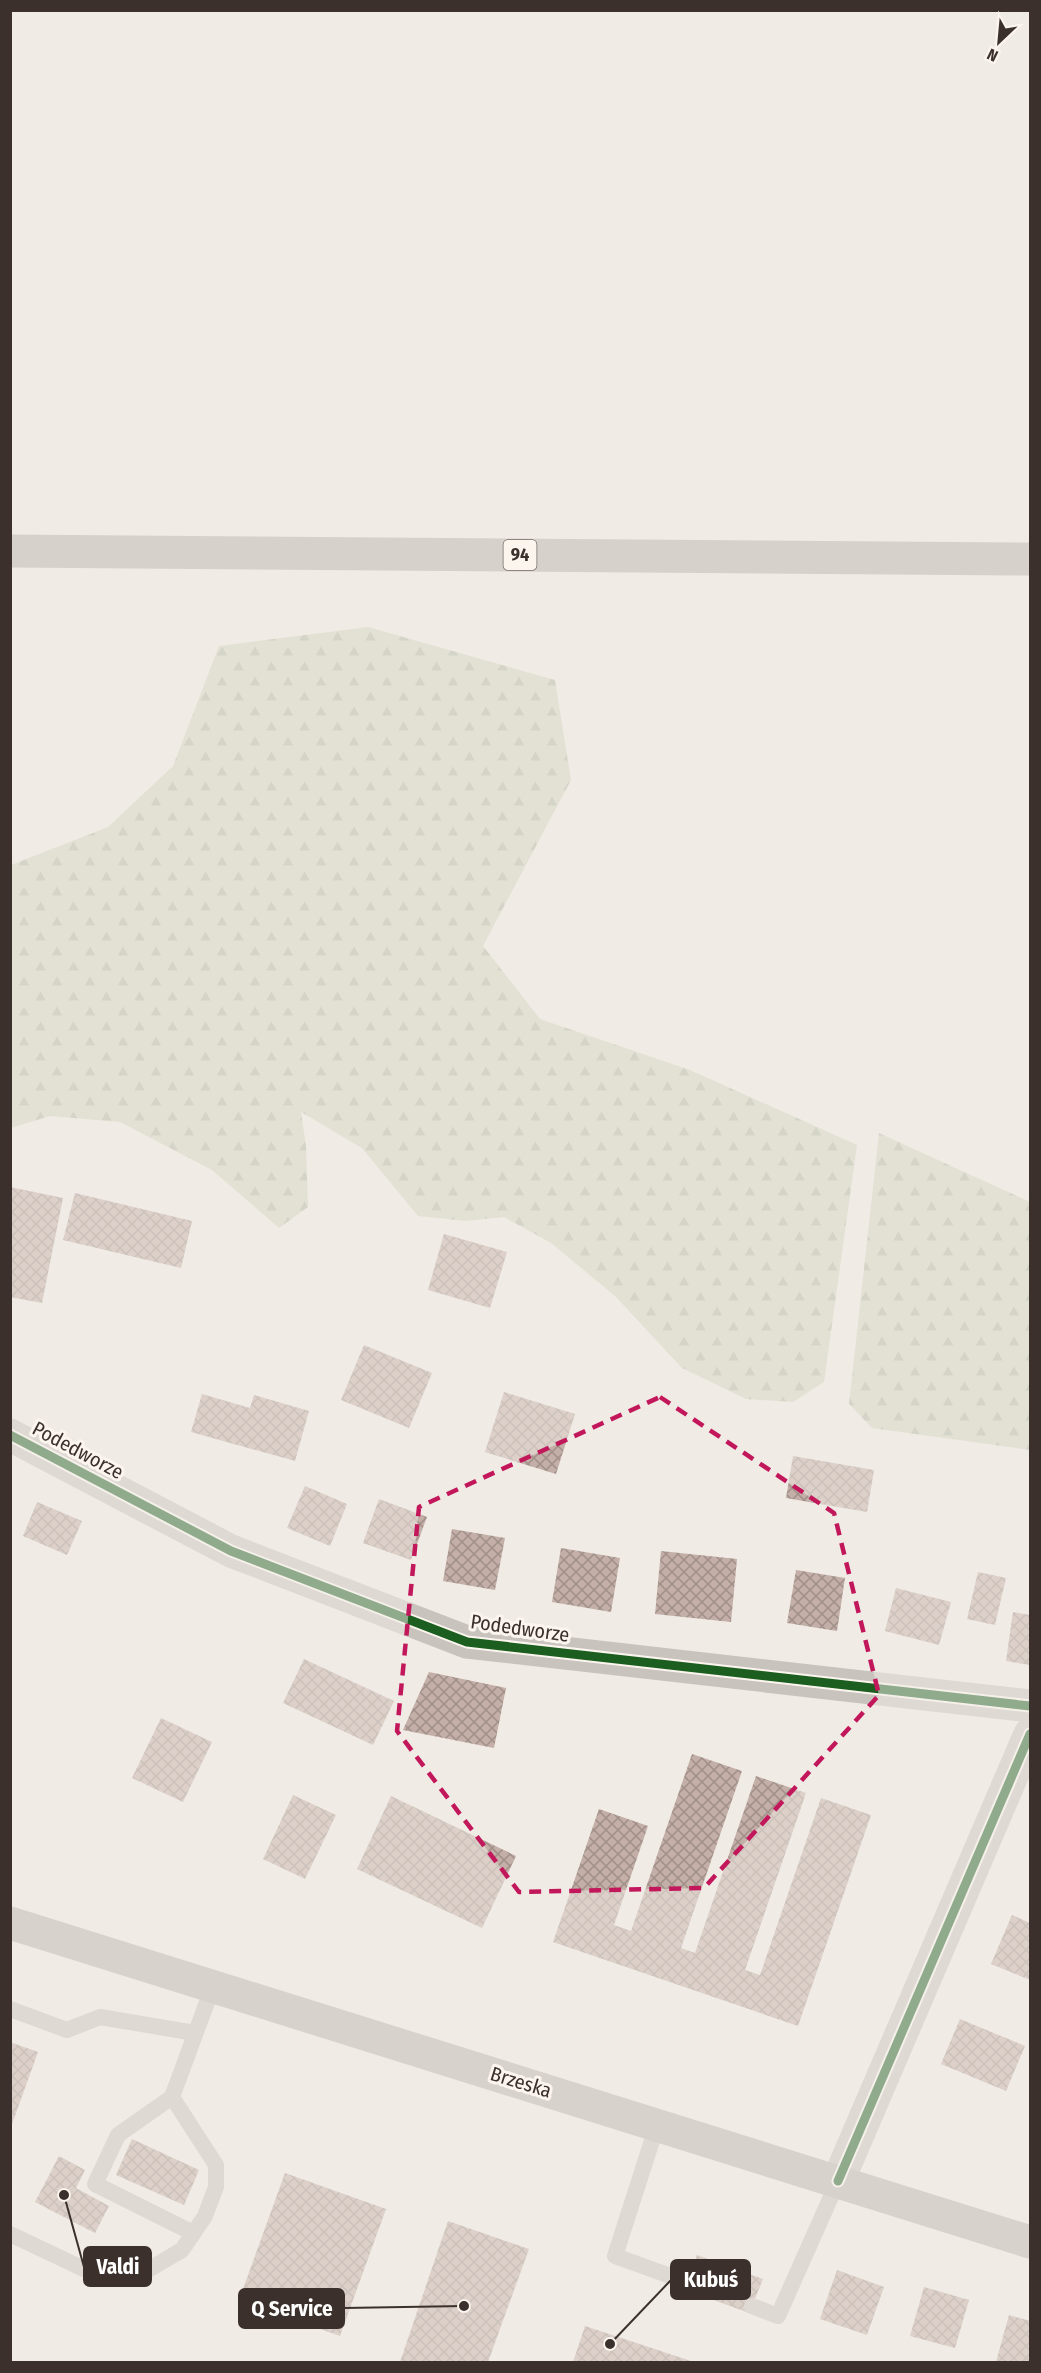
<svg xmlns="http://www.w3.org/2000/svg" width="1041" height="2373" viewBox="0 0 1041 2373" font-family="'Fira Sans Condensed',sans-serif">
<style>
.forest{fill:url(#forest-firs)}
.building{fill:url(#building-cross-hatch)}
.lines{fill:none;stroke-linecap:round;stroke-linejoin:round}
.service{stroke:#c9c3be;stroke-width:16}
.minor{stroke:#c9c3be;stroke-width:33}
.secondary{stroke:#bab3ae;stroke-width:33}
.primary{stroke:#b8b1ad;stroke-width:33}
.cycleway-casing{stroke:#fbf5ee;stroke-width:13}
.cycleway{stroke:#1b5e20;stroke-width:9}
.marked{fill:none;stroke:#c2185b;stroke-width:4.5;stroke-dasharray:12 8;stroke-linejoin:round}
.labels{text-anchor:middle;dominant-baseline:central;stroke-width:6;stroke-linejoin:round;paint-order:stroke}
.shield{fill:#fbf5ee;stroke:#756b66;stroke-width:1.5}
.shield-label{font-size:18px;font-weight:bold;fill:#3b302b}
.street-label{font-size:20px;fill:#3b302b;stroke:#fbf5ee}
.leader{fill:none;stroke:#3b302b;stroke-width:2}
.callout-dot{fill:#3b302b;stroke:#fbf5ee;stroke-width:2}
.callout{fill:#3b302b;stroke:#3b302b;stroke-width:2}
.callout-label{font-size:21px;text-anchor:middle;font-weight:bold;fill:#fff}
</style>
<defs>
<pattern id="forest-firs" width="22" height="20" patternUnits="userSpaceOnUse" patternTransform="scale(1.5)"><rect width="22" height="20" fill="#d1d6bf"/><path d="M5 1l3.5 6h-7zM16 11l3.5 6h-7z" fill="#b4b8a4"/></pattern>
<pattern id="building-cross-hatch" width="8" height="8" patternUnits="userSpaceOnUse" patternTransform="scale(1.5)"><rect width="8" height="8" fill="#c3afa7"/><path d="M0 0l8 8M0 8l8-8" fill="none" stroke="#a08f88"/></pattern>
</defs>
<rect width="100%" height="100%" fill="#f0ebe5"/>
<g class="forest">
<path d="M368,627L555,680L571,780L483,946L540,1019L690,1070L857,1145L824,1382L793,1402L746,1399L682,1368L615,1296L551,1243L504,1217L466,1221L418,1216L362,1148L301,1112L306,1146L308,1207L279,1228L212,1170L120,1122L50,1116L11,1128V865L108,827L173,766L219,646Z"/>
<path d="M879,1133L1030,1202V1450L872,1428L849,1404Z"/>
</g>
<g class="building">
<path d="M10,1187L63,1198L42,1303L10,1297Z"/>
<path d="M75,1193L192,1221L181,1268L63,1240Z"/>
<path d="M444,1234L507,1252L490,1308L428,1290Z"/>
<path d="M364,1345L432,1373L409,1428L341,1400Z"/>
<path d="M504,1392L575,1414L556,1474L485,1452Z"/>
<path d="M202,1394L250,1408L254,1395L309,1411L295,1461L191,1432Z"/>
<path d="M793,1456L874,1470L867,1512L786,1498Z"/>
<path d="M305,1486L347,1504L330,1546L287,1528Z"/>
<path d="M379,1499L427,1517L411,1560L363,1543Z"/>
<path d="M37,1502L82,1521L67,1555L23,1536Z"/>
<path d="M452,1529L505,1538L495,1590L443,1581Z"/>
<path d="M561,1548L620,1558L611,1612L552,1602Z"/>
<path d="M661,1551L737,1559L731,1622L655,1614Z"/>
<path d="M796,1570L845,1578L837,1631L787,1623Z"/>
<path d="M978,1572L1006,1578L995,1625L967,1619Z"/>
<path d="M896,1588L951,1602L939,1645L885,1631Z"/>
<path d="M1013,1612L1030,1615V1665L1006,1661Z"/>
<path d="M304,1659L394,1701L373,1745L283,1703Z"/>
<path d="M429,1672L506,1688L494,1748L403,1730Z"/>
<path d="M161,1718L212,1742L183,1802L132,1778Z"/>
<path d="M692,1754L742,1771L681,1948L695,1953L756,1776L806,1793L745,1970L760,1975L821,1798L871,1815L798,2026L553,1942L599,1809L648,1826L614,1925L631,1931Z"/>
<path d="M293,1795L336,1815L305,1879L263,1859Z"/>
<path d="M391,1796L516,1856L482,1928L357,1869Z"/>
<path d="M1012,1915L1030,1923V1980L991,1964Z"/>
<path d="M960,2019L1025,2046L1006,2091L941,2064Z"/>
<path d="M10,2042L38,2052L11,2127H10Z"/>
<path d="M132,2139L199,2170L184,2205L116,2175Z"/>
<path d="M59,2156L85,2170L76,2188L109,2206L95,2233L35,2202Z"/>
<path d="M285,2173L386,2209L340,2336L239,2300Z"/>
<path d="M448,2221L529,2249L488,2362H400Z"/>
<path d="M697,2255L763,2279L749,2313L684,2289Z"/>
<path d="M837,2270L884,2287L867,2335L820,2319Z"/>
<path d="M924,2287L969,2300L955,2348L910,2336Z"/>
<path d="M1009,2315L1030,2321V2362H996Z"/>
<path d="M585,2326L694,2362H573Z"/>
</g>
<g class="lines">
<g class="service">
<path d="M10,2009L67,2030L100,2017L195,2033"/>
<path d="M657,2125L615,2256L687,2282"/>
<path d="M193,2233L95,2184L118,2135L172,2097L213,1986"/>
<path d="M10,2234L88,2271H146L182,2250L205,2216L216,2187V2165L172,2097"/>
<path d="M752,2306L778,2316L838,2181"/>
</g>
<g class="minor">
<path d="M10,1435L231,1551L467,1642L1030,1706"/>
<path d="M838,2181L1030,1734"/>
</g>
<path class="secondary" d="M10,1923L1030,2242"/>
<path class="primary" d="M10,551L1030,559"/>
<g class="cycleway-casing">
<g id="cycleway">
<path d="M10,1435L231,1551L467,1642L1030,1706"/>
<path d="M838,2181L1030,1734"/>
</g>
</g>
<use href="#cycleway" class="cycleway"/>
</g>
<path d="M0 0H1041V2373H0ZM660,1397L834,1513L879,1695L704,1888L519,1892L397,1731L419,1507Z" fill="#f0ebe5" fill-opacity=".55" fill-rule="evenodd"/>
<path class="marked" d="M660,1397L834,1513L879,1695L704,1888L519,1892L397,1731L419,1507Z"/>
<g class="labels">
<rect class="shield" x="503.5" y="540" width="33" height="30" rx="4.5"/>
<g class="shield-label">
<text x="520" y="555">94</text>
</g>
<g class="street-label">
<text transform="translate(78 1450) rotate(28)">Podedworze</text>
<text transform="translate(520 1628) rotate(8)">Podedworze</text>
<text transform="translate(521 2082) rotate(17)">Brzeska</text>
</g>
</g>
<path class="leader" d="M64 2195L84 2267M610 2344L671 2280M464 2306L344 2308"/>
<g class="callout-dot">
<circle cx="64" cy="2195" r="6"/>
<circle cx="610" cy="2344" r="6"/>
<circle cx="464" cy="2306" r="6"/>
</g>
<g class="callout">
<rect x="84" y="2247" width="67" height="39" rx="6"/>
<rect x="671" y="2260" width="79" height="39" rx="6"/>
<rect x="239" y="2289" width="105" height="39" rx="6"/>
</g>
<g class="callout-label">
<text x="118" y="2274">Valdi</text>
<text x="711" y="2287">Kubuś</text>
<text x="292" y="2316">Q Service</text>
</g>
<rect width="1041" height="2373" fill="none" stroke="#3b302b" stroke-width="24"/>
<g transform="translate(999 42) rotate(206)" stroke="#fbf5ee" stroke-width="4.5" paint-order="stroke">
<path d="M0-4.5L10 22L0 15L-10 22Z" fill="#3b302b"/>
<text y="-9" font-size="16" font-weight="bold" text-anchor="middle" fill="#3b302b">N</text>
</g>
</svg>
